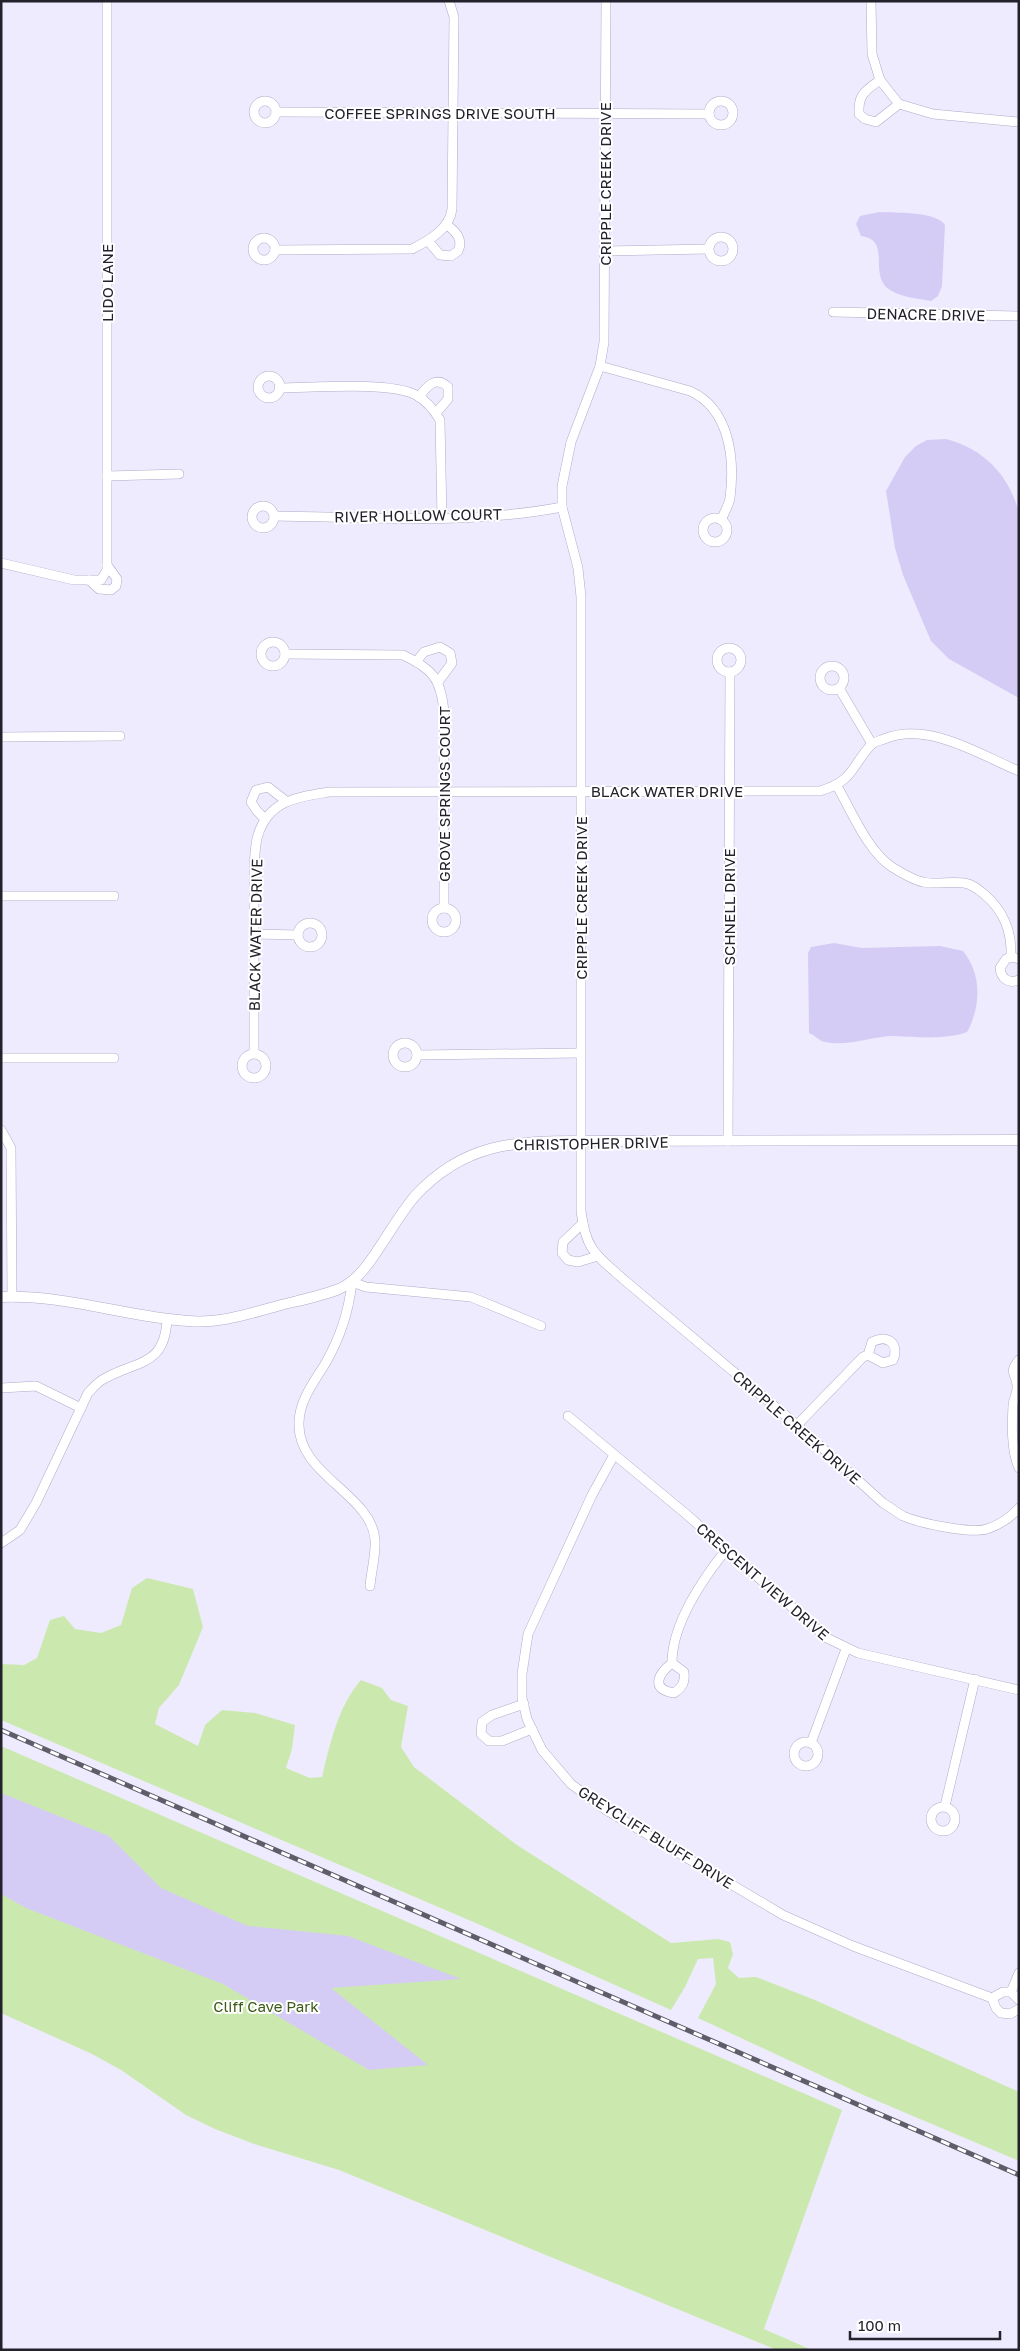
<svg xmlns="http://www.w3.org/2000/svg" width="1020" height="2351" viewBox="0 0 1020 2351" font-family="'Golos Text',sans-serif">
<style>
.green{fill:#cbe9af}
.water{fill:#d4ccf5}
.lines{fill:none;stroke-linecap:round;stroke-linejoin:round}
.minor-casing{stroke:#b0aac7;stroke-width:10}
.tertiary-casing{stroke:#b0aac7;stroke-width:11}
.minor{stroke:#fff;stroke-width:9}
.tertiary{stroke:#fff;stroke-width:10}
.rail-casing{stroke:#5f5d6a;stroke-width:5}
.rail{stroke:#fff;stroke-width:3;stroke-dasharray:9;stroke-linecap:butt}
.labels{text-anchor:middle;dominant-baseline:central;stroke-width:4;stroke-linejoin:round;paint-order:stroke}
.street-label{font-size:15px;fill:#23212c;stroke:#fff}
.park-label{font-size:15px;fill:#3c5a17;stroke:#fff}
</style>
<rect width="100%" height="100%" fill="#efebfe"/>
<g class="green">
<path d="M147,1578L193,1589L203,1627L179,1685L159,1708L155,1724L198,1746L205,1725L222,1710L255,1713L295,1725L292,1749L286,1768L310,1778L322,1777C330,1744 338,1706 361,1680L382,1688L391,1700L408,1706L401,1747L414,1767L517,1845L671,1943L718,1939L730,1942L733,1954L728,1968L739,1978L756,1977L815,2000L1019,2092V2161L861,2094L698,2018L716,1984L713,1958L698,1959L685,1987L671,2010L478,1924L1,1720V1664L24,1665L37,1658L50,1620L64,1616L75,1629L101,1633L121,1625L132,1588Z"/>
<path d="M1,1746L842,2110L764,2329L812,2350H777L339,2170L254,2144L215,2129L186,2115L121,2070L92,2054L1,2013Z"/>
</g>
<g class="water">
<path d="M879,212C896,213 936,211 945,225L942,286L938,296L931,301C916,298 897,297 886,287C870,270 891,240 861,236L856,224L860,216Z"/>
<path d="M946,439C984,449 1009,475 1019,513V698L949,659L931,641L903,575L895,548L886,491L905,457L916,446L927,440Z"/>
<path d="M834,943L862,948L940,946L963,951C982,974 981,1007 967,1032C944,1040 918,1037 894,1036C871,1036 849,1047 825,1042C819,1041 815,1035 809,1033L808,953L811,947Z"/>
<path d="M1,1793L109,1836L161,1888L248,1926L348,1936L461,1979L331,1988L428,2065L369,2070L223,1984L26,1908L1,1894Z"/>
</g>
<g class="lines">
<g class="minor-casing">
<g id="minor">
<path d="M871,1L872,54L880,80L899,104L933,114L1019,122"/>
<path d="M880,80C865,91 858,94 859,114L865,119L876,122L899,104"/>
<circle cx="721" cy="113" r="12"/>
<circle cx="265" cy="112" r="11"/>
<path d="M276,112L709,114"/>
<circle cx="721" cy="249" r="12"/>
<circle cx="264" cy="249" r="11"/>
<path d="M428,241L440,255L451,256L458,251C464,239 455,231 446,224"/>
<path d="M275,250L412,249C428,241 450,229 452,209L454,17L449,1"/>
<path d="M606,251L708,249"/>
<path d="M833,312L1019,316"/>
<path d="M600,366L604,342L606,1"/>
<circle cx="269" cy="387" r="11"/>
<path d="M279,388C312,388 389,381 416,395C427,401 434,410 440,420L442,518"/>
<path d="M419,397C426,387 436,375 448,387V399L436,413"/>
<path d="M107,476L179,474"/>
<circle cx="263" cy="517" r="11"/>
<path d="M274,516C369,517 468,525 562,507"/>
<circle cx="715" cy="530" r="12"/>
<path d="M721,520C724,513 729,505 730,498C735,459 730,409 690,391L600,366L571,442L562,486V507L578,568L581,597V1211C586,1250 595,1254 623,1279L797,1425L883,1503C890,1507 896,1512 903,1516C919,1523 970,1534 987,1529C999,1525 1010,1518 1019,1508"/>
<path d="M1,563L74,580H101L107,570V1"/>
<path d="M89,580L99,589L111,590L116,586L117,579L107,565"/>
<circle cx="273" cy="654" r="12"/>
<circle cx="729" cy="660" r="12"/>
<path d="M285,654L403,655C433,669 441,679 444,712V908"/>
<path d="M416,662L424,652L440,647L450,653L452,663L438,682"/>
<circle cx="832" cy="678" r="12"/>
<path d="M839,688L872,744"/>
<path d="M1,737L120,736"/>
<path d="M837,786C851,810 868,852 892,867C900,872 913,880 923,882C936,885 951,881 964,883C972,884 978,889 984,894C1004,911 1012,931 1011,957"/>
<path d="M265,819L257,811L251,802L256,790L268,787L286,801"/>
<path d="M1,896H114"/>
<circle cx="444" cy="920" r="12"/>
<circle cx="310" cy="935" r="12"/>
<path d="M255,934L298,935"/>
<path d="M1019,959L1012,957L1006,959L1000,968C1001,979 1009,984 1019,980"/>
<circle cx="405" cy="1055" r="12"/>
<path d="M254,1053V866C255,856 255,844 258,835C269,800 298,797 329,792L820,791C853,781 850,769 870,746C873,742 879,741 884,739C928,721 978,754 1019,771"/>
<circle cx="254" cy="1066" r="12"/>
<path d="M417,1055L580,1053"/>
<path d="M1,1058H114"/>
<path d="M1,1130L11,1148L12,1297"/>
<path d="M728,1141L730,672"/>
<path d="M583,1223L563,1242L562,1253L568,1260L578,1262L598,1256"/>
<path d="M1019,1360C1008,1373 1016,1373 1017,1385C1018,1391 1014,1398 1013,1405C1012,1424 1011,1450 1019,1468"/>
<path d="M1,1388L36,1386L81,1408"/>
<path d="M568,1416L686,1514L827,1638L858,1653L1019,1690"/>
<path d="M797,1425L863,1357L868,1355L883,1363L893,1360C900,1343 887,1334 872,1342L868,1355"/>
<path d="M614,1455L592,1495L528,1634L522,1674V1698L527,1719L542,1750L571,1784L606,1810L783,1915L853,1946L992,1998L996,2008L1001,2013L1010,2014L1019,2009"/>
<path d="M1,1543L20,1530L36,1503L88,1393C92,1389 97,1383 102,1380C135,1360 165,1368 167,1319"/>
<path d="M370,1586C371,1572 376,1555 375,1540C372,1494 297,1475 299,1423C299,1401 314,1382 325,1364C339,1340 349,1310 352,1282L366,1287L471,1297L541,1326"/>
<path d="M672,1663L684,1672C685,1682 683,1687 674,1693C650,1689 658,1674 672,1663C672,1623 702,1580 726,1550"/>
<path d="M524,1704L492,1715L482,1722L481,1734L489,1741H502L532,1729"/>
<circle cx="806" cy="1754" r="12"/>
<path d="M811,1743L846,1649"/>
<path d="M945,1806L975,1679"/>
<circle cx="943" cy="1819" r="12"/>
<path d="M1011,1992L1019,1973"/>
<path d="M992,1998L1003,1992H1011L1019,2000"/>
</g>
</g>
<g class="tertiary-casing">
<path id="tertiary" d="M1,1297C65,1294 126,1317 188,1321C220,1324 251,1313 281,1305C301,1300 321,1296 339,1289C360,1280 373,1257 385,1239C394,1225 404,1209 415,1196C464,1143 514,1141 581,1141L1019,1140"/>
</g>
<use href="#minor" class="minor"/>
<use href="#tertiary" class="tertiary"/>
<g class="rail-casing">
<path id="rail" d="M1,1730L1019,2175"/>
</g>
<use href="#rail" class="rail"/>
</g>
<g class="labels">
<g class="street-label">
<text x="440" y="113">COFFEE SPRINGS DRIVE SOUTH</text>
<text transform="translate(605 184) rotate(-90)">CRIPPLE CREEK DRIVE</text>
<text transform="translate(107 283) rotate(-90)">LIDO LANE</text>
<text transform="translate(926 314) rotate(1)">DENACRE DRIVE</text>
<text transform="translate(418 515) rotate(-1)">RIVER HOLLOW COURT</text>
<text x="667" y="791">BLACK WATER DRIVE</text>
<text transform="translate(444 794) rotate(-90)">GROVE SPRINGS COURT</text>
<text transform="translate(581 898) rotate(-90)">CRIPPLE CREEK DRIVE</text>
<text transform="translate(729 907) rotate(-90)">SCHNELL DRIVE</text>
<text transform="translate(255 935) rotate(-89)">BLACK WATER DRIVE</text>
<text transform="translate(591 1143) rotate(-1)">CHRISTOPHER DRIVE</text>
<text transform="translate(797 1427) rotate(41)">CRIPPLE CREEK DRIVE</text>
<text transform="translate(763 1581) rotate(41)">CRESCENT VIEW DRIVE</text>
<text transform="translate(656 1837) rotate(32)">GREYCLIFF BLUFF DRIVE</text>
</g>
<g class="park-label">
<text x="266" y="2006">Cliff Cave Park</text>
</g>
</g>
<rect width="1020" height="2351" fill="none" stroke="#23212c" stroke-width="5"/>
<path d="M850 2331v8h150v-8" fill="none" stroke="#23212c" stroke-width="2.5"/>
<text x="858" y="2331" font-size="15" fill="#23212c" stroke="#ffffff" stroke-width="4" paint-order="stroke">100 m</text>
</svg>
